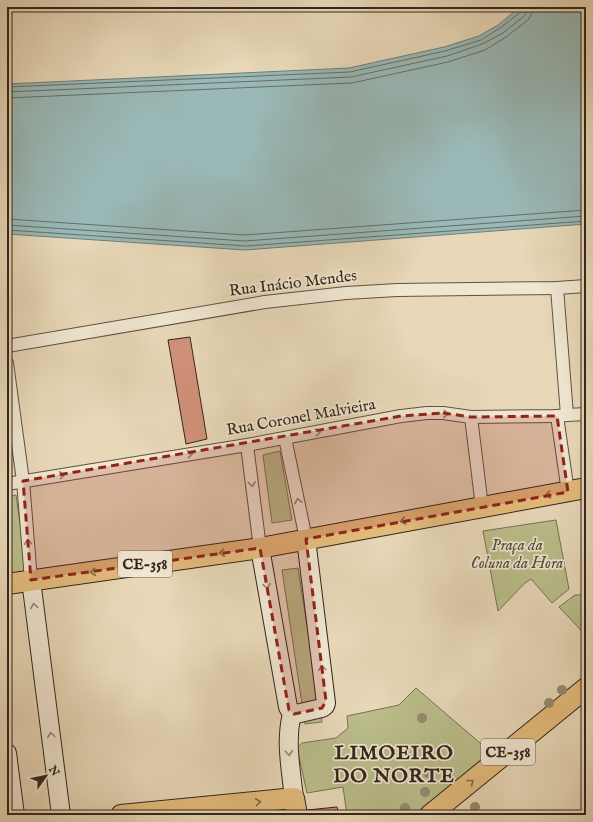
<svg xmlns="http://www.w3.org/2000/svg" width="593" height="822" viewBox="0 0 593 822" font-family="'IM FELL English',serif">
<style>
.green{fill:#babd8b;stroke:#767254}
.water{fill:#99b8b6;stroke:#6f7e79}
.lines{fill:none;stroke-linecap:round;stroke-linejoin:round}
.shore{stroke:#656f6a;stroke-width:1}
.building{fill:#d1917a;stroke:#31261d}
.street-casing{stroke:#5f5244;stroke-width:14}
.secondary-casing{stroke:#31261d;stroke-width:20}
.primary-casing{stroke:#31261d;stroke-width:22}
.street{stroke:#f0e6d1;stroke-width:12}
.secondary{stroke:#f0e6d1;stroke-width:18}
.primary{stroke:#e4bc7c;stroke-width:20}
.tree{fill:#968b72}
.oneway{stroke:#908677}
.oneway2{stroke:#826a48}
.marked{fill:#8f2418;fill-opacity:0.2;stroke:#8f2418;stroke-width:3;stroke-dasharray:8 5;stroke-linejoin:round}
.labels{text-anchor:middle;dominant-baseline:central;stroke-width:3.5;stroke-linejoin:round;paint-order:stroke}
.shield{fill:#f0e6d1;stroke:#6a6053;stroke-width:1}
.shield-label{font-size:15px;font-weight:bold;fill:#31261d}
.street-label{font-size:16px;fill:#31261d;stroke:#f0e6d1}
.park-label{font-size:16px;font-style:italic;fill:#534c38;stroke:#f0e6d1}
.district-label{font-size:20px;font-weight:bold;letter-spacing:1px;fill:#31261d;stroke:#f0e6d1}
</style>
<rect width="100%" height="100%" fill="#e8d8b8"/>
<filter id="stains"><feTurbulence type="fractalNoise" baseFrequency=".005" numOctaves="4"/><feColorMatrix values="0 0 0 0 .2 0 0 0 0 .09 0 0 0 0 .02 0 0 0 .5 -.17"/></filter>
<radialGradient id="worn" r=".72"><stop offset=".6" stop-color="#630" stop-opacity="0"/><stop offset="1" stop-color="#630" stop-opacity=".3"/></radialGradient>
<g class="green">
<path d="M280,451L292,520L272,523L263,455Z"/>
<path d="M16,495L27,574L7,576V497Z"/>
<path d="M556,520L569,589L552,603L531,579L525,583L498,611L483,531Z"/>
<path d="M298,568L322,722L305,724L282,570Z"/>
<path d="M575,595H586V638L579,628L559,607Z"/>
<path d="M416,688L494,755L424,815H347L343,787L307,793L297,748L302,743L336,738L348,728L347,716L399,705Z"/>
</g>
<path class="water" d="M520,7H586V224L245,250L7,234V84L349,68L444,47L479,36L498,25Z"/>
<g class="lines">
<g class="shore">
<path d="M7,87L350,72L445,51L481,40L500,28L521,12L522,7"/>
<path d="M7,92L351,77L447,56L482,44L503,33L524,16L527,11V7"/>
<path d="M7,98L352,83L448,62L485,50L506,37L528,20L532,13L533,7"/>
<path d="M7,219L245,235L586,210"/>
<path d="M7,225L245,241L586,216"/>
<path d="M7,230L246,246L586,221"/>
</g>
</g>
<g class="building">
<path d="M190,337L207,439L186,444L168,340Z"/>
<path d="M7,450L11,473L7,474Z"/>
<path d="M337,807L339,815H308L307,810Z"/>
</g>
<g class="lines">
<g class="street-casing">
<g id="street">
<path d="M557,288L567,415"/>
<path d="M7,346L265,302L346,293L397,290L557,288L586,286"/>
<path d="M7,363L23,481L31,580"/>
<path d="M557,416L568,492"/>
<path d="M471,417L482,507"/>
<path d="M285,438L306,539"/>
<path d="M247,445L260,548"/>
<path d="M7,484L247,445L401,416L427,413H443L471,417L557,416L567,415L586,414"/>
</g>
</g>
<g class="secondary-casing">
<g id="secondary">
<path d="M260,548L288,707L291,712L292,714H296L322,708L325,706L326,703L306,539"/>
<path d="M31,580L61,815"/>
<path d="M292,714C285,741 291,770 294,798"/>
<path d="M7,753L15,815"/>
</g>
</g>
<g class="primary-casing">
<g id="primary">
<path d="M7,584L260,548L586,488"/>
<path d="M121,815L294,798L297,815"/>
<path d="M430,815L586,688"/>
</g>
</g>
<use href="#street" class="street"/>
<use href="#secondary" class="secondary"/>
<use href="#primary" class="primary"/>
</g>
<g class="tree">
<circle cx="562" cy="690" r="5"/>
<circle cx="549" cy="703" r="5"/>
<circle cx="422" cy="718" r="5"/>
<circle cx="428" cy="773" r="5"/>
<circle cx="425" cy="792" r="5"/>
<circle cx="475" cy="807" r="5"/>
<circle cx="405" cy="808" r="5"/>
</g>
<defs><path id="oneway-chevron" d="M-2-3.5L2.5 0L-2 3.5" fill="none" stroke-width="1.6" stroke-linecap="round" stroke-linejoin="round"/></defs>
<g class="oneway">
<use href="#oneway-chevron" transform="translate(446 414) rotate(4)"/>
<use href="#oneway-chevron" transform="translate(318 432) rotate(-10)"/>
<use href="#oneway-chevron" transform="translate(190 454) rotate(-9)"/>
<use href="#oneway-chevron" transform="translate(62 475) rotate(-9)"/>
<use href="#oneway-chevron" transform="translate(252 484) rotate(83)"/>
<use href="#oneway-chevron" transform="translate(298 501) rotate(-102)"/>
<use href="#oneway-chevron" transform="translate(28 542) rotate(-94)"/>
<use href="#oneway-chevron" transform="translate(267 586) rotate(80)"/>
<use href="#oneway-chevron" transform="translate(34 606) rotate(-98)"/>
<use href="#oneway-chevron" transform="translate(322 668) rotate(-97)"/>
<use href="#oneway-chevron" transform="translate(51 735) rotate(-98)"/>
<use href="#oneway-chevron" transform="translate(289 753) rotate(86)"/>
</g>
<g class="oneway2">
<use href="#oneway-chevron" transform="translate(548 495) rotate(170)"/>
<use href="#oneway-chevron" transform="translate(403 521) rotate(169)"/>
<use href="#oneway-chevron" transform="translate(222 553) rotate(172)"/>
<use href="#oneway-chevron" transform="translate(93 572) rotate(172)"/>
<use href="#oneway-chevron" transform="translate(471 782) rotate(-39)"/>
<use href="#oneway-chevron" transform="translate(258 802) rotate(-6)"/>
</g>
<path class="marked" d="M443,413L471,417L557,416L568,492L306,539L326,701L322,708L294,714L289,710L260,548L31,580L23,481L401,416Z"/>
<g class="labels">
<g class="shield">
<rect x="118" y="551" width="54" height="26" rx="3"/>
<rect x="481" y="739" width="54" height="26" rx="3"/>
</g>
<g class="shield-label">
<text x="145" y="564">CE-358</text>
<text x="508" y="752">CE-358</text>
</g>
<g class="street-label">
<text transform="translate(293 284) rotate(-7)">Rua Inácio Mendes</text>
<text transform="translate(301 418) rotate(-10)">Rua Coronel Malvieira</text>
</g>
<g class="park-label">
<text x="517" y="546">Praça da<tspan x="517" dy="18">Coluna da Hora</tspan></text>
</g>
<g class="district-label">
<text x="394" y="753">LIMOEIRO<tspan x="394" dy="23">DO NORTE</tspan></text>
</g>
</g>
<rect width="593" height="822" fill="none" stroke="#e8d8b8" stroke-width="24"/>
<rect x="8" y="8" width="577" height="806" fill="none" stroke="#31261d" stroke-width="2"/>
<rect x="12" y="12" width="569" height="798" fill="none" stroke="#31261d"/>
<g transform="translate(46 776) rotate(57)" stroke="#f0e6d1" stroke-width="3" paint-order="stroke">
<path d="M0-3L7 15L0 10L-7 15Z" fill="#31261d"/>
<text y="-6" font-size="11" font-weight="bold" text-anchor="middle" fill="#31261d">N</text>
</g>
<rect width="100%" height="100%" filter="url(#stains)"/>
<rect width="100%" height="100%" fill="url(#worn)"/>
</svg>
